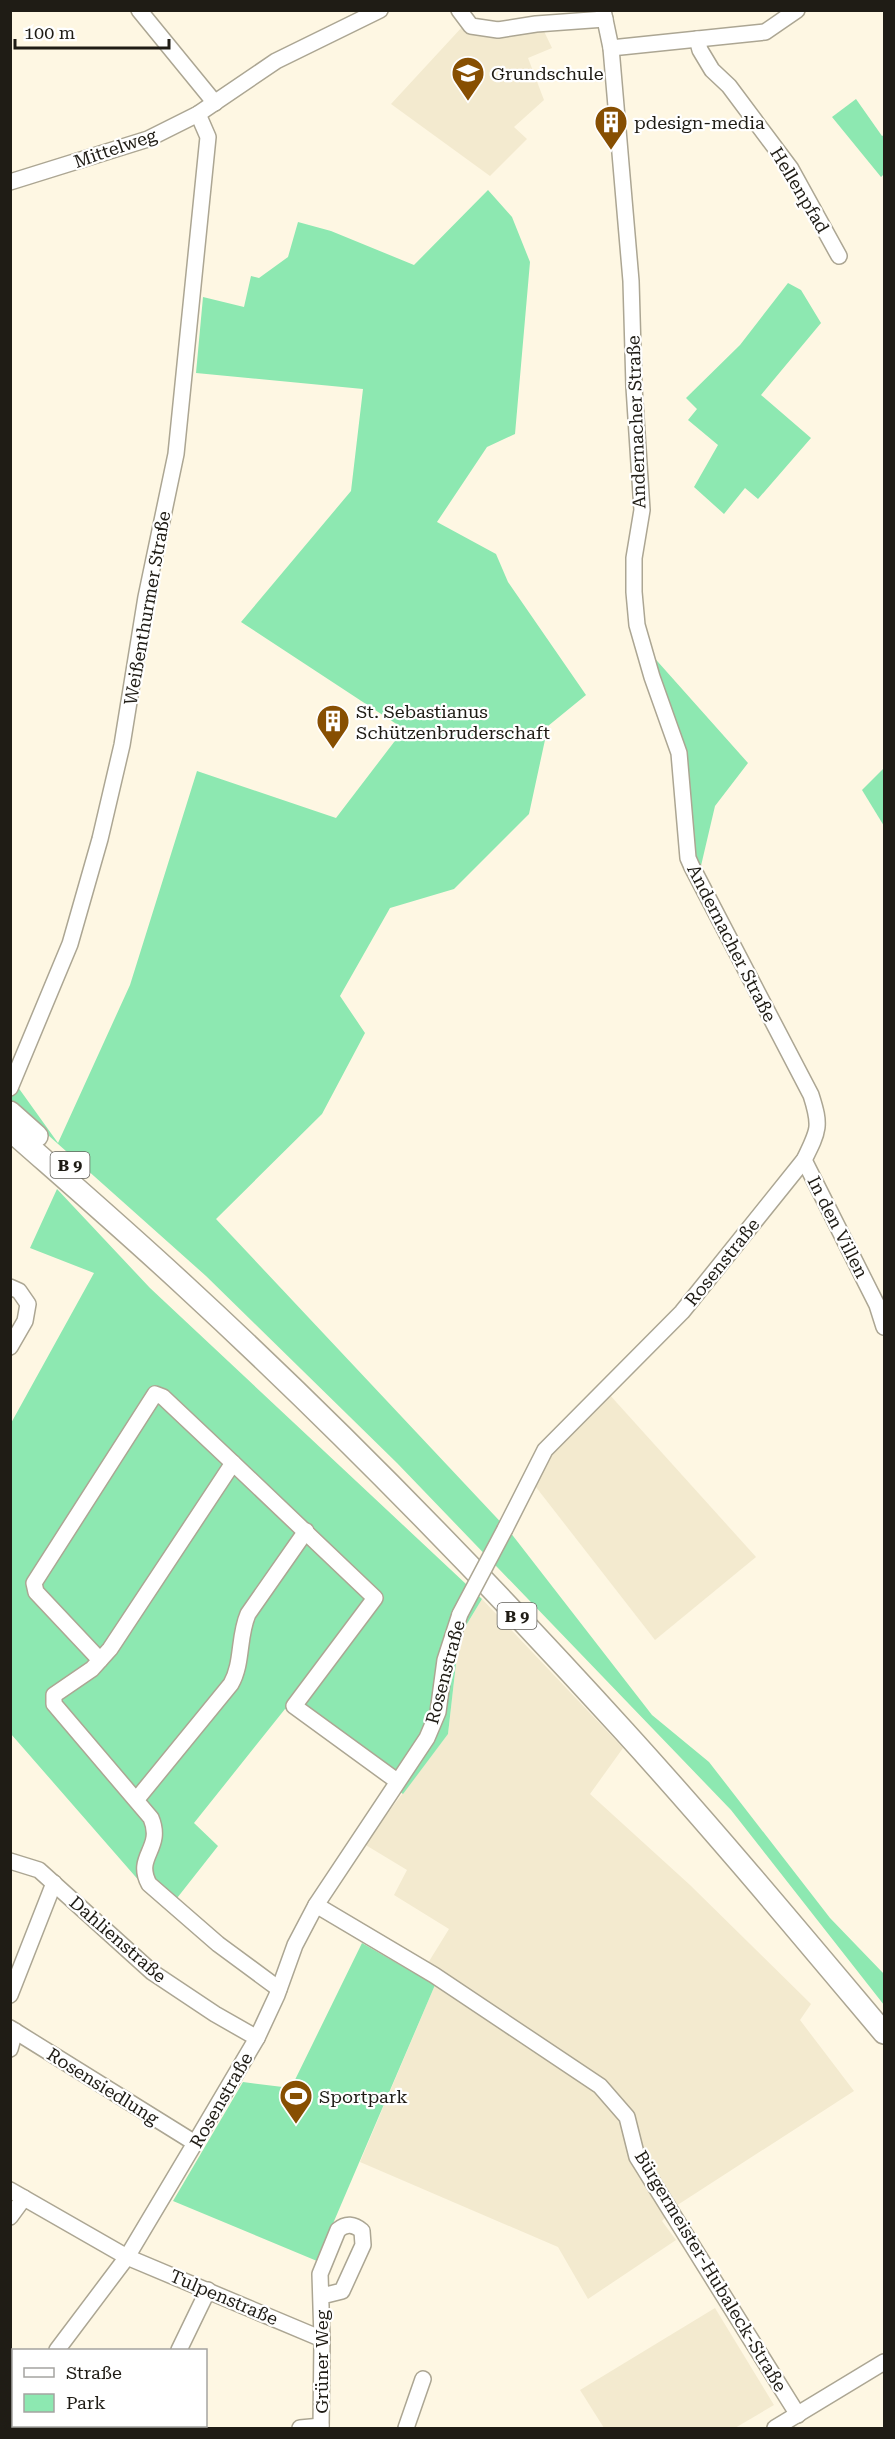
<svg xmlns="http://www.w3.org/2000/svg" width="895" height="2439" viewBox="0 0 895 2439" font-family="'Roboto Serif',serif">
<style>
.built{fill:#f3eacf}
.green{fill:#8de8b1}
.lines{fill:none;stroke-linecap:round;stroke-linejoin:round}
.minor-casing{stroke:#aca693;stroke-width:18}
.highway-casing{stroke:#aca693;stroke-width:24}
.minor{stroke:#fff;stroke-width:15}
.highway{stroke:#fff;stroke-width:21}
.minor-bridge-casing{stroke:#aca693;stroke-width:18;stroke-linecap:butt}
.minor-bridge{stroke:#fff;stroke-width:15}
.labels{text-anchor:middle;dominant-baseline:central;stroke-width:4.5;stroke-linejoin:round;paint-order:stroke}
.shield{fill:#fff;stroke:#62605b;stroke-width:1.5}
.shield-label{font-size:16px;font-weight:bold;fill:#1f1c15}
.poi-label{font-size:18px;fill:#1f1c15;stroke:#fff;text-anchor:start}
.street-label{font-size:18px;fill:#1f1c15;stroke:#fff}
</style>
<rect width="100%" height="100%" fill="#fef7e3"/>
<g class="built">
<path d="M463,26L542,27L552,48L528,58L544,100L514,127L527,139L490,176L391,104Z"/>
<path d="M608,1393L756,1557L655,1640L532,1482L550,1451Z"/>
<path d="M482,1599L623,1748L590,1794L690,1885L811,2004L800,2020L854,2091L679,2204L662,2221L676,2240L588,2299L558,2247L360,2162L435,1985L440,1971L428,1963L449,1929L394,1895L407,1870L364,1844L448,1734L459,1637Z"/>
<path d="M715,2308L774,2405L735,2428H604L580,2390Z"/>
</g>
<g class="green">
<path d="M856,99L882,136L884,135V174L881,177L832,117Z"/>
<path d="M488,190L512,217L530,262L515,434L487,447L437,522L496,554L508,582L586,695L548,726L529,814L454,889L390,908L340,996L365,1033L322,1114L216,1219L510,1532L652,1715L709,1762L830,1918L884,1974V2005L731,1810L397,1463L206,1276L11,1102L10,1076L58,1143L130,985L197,771L336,818L404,729L241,622L351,491L363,389L196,373L203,297L244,307L251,276L259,278L288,257L298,222L331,231L414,265Z"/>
<path d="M788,283L801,290L821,323L761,395L811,438L758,499L745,488L724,514L694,487L718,445L688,420L697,409L686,398L740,345Z"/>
<path d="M650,653L748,763L715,806L700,870L691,854L682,751Z"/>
<path d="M884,768V826L862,790Z"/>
<path d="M57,1189L150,1288L482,1599L459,1637L448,1734L403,1794L285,1709L194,1823L218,1846L170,1907L141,1883L11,1734L10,1425L94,1273L30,1248Z"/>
<path d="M362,1943L435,1985L317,2261L173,2201L243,2082L291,2088Z"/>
</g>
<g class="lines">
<g class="minor-casing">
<g id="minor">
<path d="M139,10L215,103"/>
<path d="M459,10L471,26L498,30L536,24L605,19"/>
<path d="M697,39L700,50L712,70L729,86L791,169L839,256"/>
<path d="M611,48L765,32L797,10"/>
<path d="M10,182L148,139L198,114L276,61L380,10"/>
<path d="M10,1088L70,944L100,839L122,745L146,597L176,454L208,137L198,114"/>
<path d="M804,1160L877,1305L884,1327"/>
<path d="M10,1287L19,1291L28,1304L25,1321L10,1347"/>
<path d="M505,1529L545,1450L682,1312L804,1160C819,1130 821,1126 811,1095L692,867L688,858L679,753L652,677L637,625L634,592V558L642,510L634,387L631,281L611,48L603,10"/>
<path d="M100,1660L36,1592L34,1583L155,1394L163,1397L233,1463"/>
<path d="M137,1799L231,1684C243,1663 238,1637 248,1614L306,1531"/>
<path d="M10,1861L39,1870L152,1972L215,2014L257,2038"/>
<path d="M316,1905L434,1975L600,2086L627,2117L637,2157L798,2415"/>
<path d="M279,1989L218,1944L149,1884C134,1856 164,1849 151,1818L54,1704V1695L92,1669L110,1649L233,1463L375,1598L294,1706L397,1781"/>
<path d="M10,1995L54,1883"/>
<path d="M10,2028L195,2143"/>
<path d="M10,2049L15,2031"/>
<path d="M10,2190L127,2257L322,2339"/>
<path d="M10,2217L24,2198"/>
<path d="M57,2350L127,2257L195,2143L257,2038L277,1995L295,1945L316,1905L427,1738L438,1712L445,1660L460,1614"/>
<path d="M179,2350L208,2290"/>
<path d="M10,2425L14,2415"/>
<path d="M300,2428L321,2426"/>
<path d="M321,2428L322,2339L320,2274L338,2230C346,2223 354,2224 362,2231L363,2245L342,2291L322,2296"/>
<path d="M406,2428L423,2379"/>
<path d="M775,2428L884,2362"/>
</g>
</g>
<g class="highway-casing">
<g id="highway">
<path d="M10,1112L37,1136"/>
<path d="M10,1130C69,1182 128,1233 185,1286C338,1427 484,1577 624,1731C714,1830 799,1932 884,2033"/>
</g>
</g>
<use href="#minor" class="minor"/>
<use href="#highway" class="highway"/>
<g class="minor-bridge-casing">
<path id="minor-bridge" d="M460,1614L505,1529"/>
</g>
<use href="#minor-bridge" class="minor-bridge"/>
</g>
<defs>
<g id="school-pin" transform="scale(1.725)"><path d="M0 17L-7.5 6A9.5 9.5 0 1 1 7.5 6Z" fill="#874f02" stroke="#fff"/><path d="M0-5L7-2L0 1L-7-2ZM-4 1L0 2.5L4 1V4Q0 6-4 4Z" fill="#fff"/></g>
<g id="building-pin" transform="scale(1.725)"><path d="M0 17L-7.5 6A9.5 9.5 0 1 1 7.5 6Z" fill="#874f02" stroke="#fff"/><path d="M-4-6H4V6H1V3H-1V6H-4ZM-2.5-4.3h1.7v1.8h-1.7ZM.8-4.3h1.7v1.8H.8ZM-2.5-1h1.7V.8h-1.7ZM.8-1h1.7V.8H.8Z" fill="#fff"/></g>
<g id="stadium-pin" transform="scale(1.725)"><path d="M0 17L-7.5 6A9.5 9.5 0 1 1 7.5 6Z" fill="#874f02" stroke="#fff"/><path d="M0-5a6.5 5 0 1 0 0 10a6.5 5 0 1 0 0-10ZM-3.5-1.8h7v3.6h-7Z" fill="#fff"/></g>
</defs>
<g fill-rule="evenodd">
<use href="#school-pin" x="468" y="73"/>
<use href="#building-pin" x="611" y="122"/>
<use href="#building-pin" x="333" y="721"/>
<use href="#stadium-pin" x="296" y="2096"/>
</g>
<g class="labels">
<g class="shield">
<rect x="50.5" y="1152" width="39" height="26" rx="4.5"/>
<rect x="497.5" y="1603" width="39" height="26" rx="4.5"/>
</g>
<g class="shield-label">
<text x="70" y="1165">B 9</text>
<text x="517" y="1616">B 9</text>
</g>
<g class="poi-label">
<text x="491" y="73">Grundschule</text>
<text x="634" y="122">pdesign-media</text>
<text x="356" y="711">St. Sebastianus<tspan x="356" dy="21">Schützenbruderschaft</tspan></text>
<text x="319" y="2096">Sportpark</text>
</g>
<g class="street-label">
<text transform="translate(115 148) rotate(-19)">Mittelweg</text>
<text transform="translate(800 190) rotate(59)">Hellenpfad</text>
<text transform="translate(636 422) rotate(-92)">Andernacher Straße</text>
<text transform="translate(147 608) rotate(-80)">Weißenthurmer Straße</text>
<text transform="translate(732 943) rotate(63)">Andernacher Straße</text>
<text transform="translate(838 1227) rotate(63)">In den Villen</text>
<text transform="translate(722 1262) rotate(-51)">Rosenstraße</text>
<text transform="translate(445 1672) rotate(-75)">Rosenstraße</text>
<text transform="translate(118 1939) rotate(41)">Dahlienstraße</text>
<text transform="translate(103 2086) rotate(32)">Rosensiedlung</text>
<text transform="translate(221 2100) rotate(-60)">Rosenstraße</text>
<text transform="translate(711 2271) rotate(59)">Bürgermeister-Hubaleck-Straße</text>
<text transform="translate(224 2297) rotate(23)">Tulpenstraße</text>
<text transform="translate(321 2362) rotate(-90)">Grüner Weg</text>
</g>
</g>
<rect width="895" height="2439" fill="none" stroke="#1f1c15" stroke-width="24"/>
<rect x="12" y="2349" width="195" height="78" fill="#ffffff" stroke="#a5a4a1" stroke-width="1.5"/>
<rect x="24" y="2368" width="30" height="9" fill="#ffffff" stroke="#a5a4a1" stroke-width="1.5"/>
<text x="66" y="2379" font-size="18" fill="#1f1c15">Straße</text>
<rect x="24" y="2394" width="30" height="18" fill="#8de8b1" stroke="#a5a4a1" stroke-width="1.5"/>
<text x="66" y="2409" font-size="18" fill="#1f1c15">Park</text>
<path d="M15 39v9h154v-9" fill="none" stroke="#1f1c15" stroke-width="3"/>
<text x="24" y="39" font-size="18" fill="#1f1c15" stroke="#ffffff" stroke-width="4.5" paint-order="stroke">100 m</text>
</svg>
